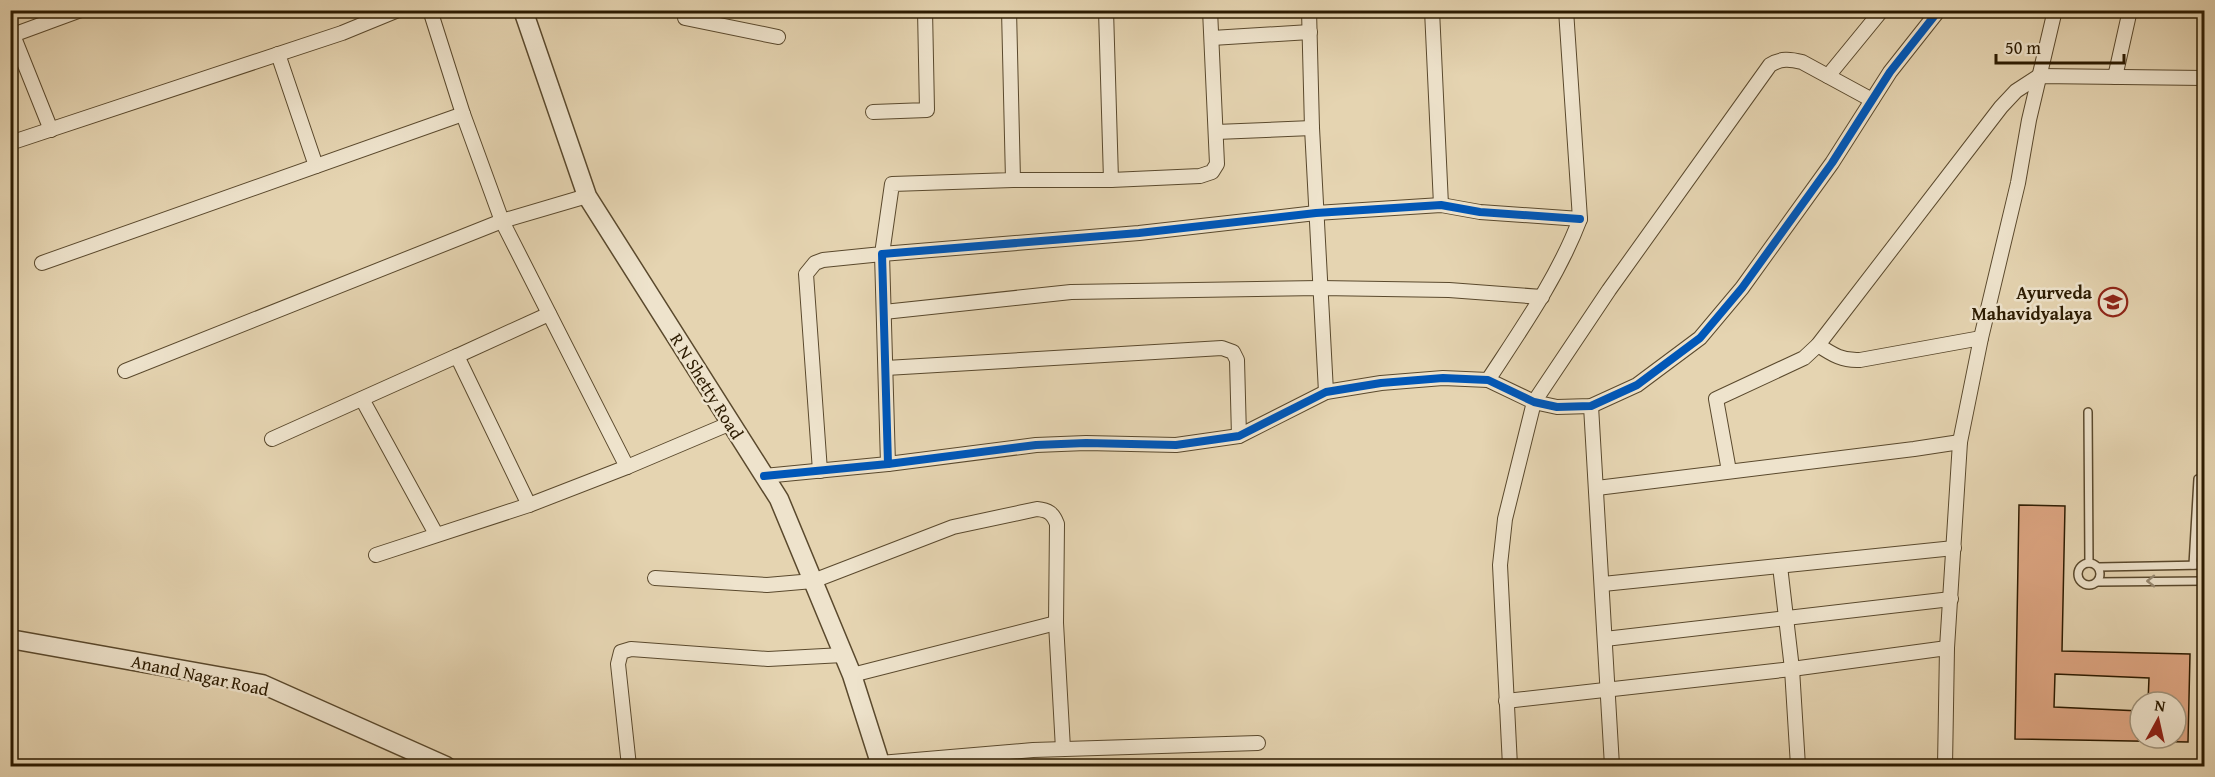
<svg xmlns="http://www.w3.org/2000/svg" width="2215" height="777" viewBox="0 0 2215 777" font-family="'Gentium Book Plus',serif">
<style>
.building{fill:#dfa784;stroke:#2c1b01;stroke-width:1.5;fill-rule:evenodd}
.lines{fill:none;stroke-linecap:round;stroke-linejoin:round}
.service-casing{stroke:#5a492d;stroke-width:10}
.minor-casing{stroke:#5a492d;stroke-width:16}
.tertiary-casing{stroke:#5a492d;stroke-width:21}
.service{stroke:#eee3cc;stroke-width:7}
.minor{stroke:#eee3cc;stroke-width:14}
.tertiary{stroke:#eee3cc;stroke-width:18}
.cycleway-casing{stroke:#eee3cc;stroke-width:11}
.cycleway{stroke:#0057b8;stroke-width:8}
.oneway{stroke:#978971}
.labels{text-anchor:middle;dominant-baseline:central;stroke-width:5;stroke-linejoin:round;paint-order:stroke}
.poi-label{font-size:18px;font-weight:bold;fill:#2c1b01;stroke:#eee3cc;text-anchor:end}
.street-label{font-size:18px;fill:#2c1b01;stroke:#eee3cc}
</style>
<rect width="100%" height="100%" fill="#e5d4b1"/>
<filter id="stains"><feTurbulence type="fractalNoise" baseFrequency=".00333" numOctaves="4"/><feColorMatrix values="0 0 0 0 .2 0 0 0 0 .09 0 0 0 0 .02 0 0 0 .5 -.17"/></filter>
<radialGradient id="worn" r=".72"><stop offset=".6" stop-color="#630" stop-opacity="0"/><stop offset="1" stop-color="#630" stop-opacity=".3"/></radialGradient>
<path class="building" d="M2019,505L2065,506L2062,651L2190,654L2188,742L2015,739ZM2055,674L2149,678L2148,702H2176V738H2140V711L2054,707Z"/>
<g class="lines">
<g class="service-casing">
<g id="service">
<path d="M2088,412L2089,563"/>
<circle cx="2089" cy="574" r="11"/>
<path d="M2193,565L2198,479"/>
<path d="M2099,567L2204,565"/>
<path d="M2098,582L2204,581"/>
</g>
</g>
<g class="minor-casing">
<g id="minor">
<path d="M430,10L463,114L502,221L627,467"/>
<path d="M686,10L685,18L778,37"/>
<path d="M1106,10L1111,180"/>
<path d="M1309,10L1312,128L1326,392"/>
<path d="M1432,10L1441,205"/>
<path d="M13,35L51,130"/>
<path d="M10,36L81,10"/>
<path d="M1212,38L1310,32"/>
<path d="M278,54L316,166"/>
<path d="M1828,76L1882,10"/>
<path d="M2115,77L2130,10"/>
<path d="M873,112L927,110L925,10"/>
<path d="M1216,132L1312,128"/>
<path d="M10,143L342,33L398,10"/>
<path d="M1013,180H1111L1200,176L1212,172L1217,164L1210,10"/>
<path d="M42,263L463,114"/>
<path d="M884,312L1071,292L1320,288L1449,290L1542,297"/>
<path d="M1818,345C1833,355 1843,361 1860,360L1981,338"/>
<path d="M457,356L549,314"/>
<path d="M886,368L1222,348L1233,352L1237,360L1239,436"/>
<path d="M125,371L502,221L587,196"/>
<path d="M1488,380C1522,328 1558,277 1580,219L1566,10"/>
<path d="M362,399L436,534"/>
<path d="M1591,406L1612,766"/>
<path d="M272,439L457,356L529,505"/>
<path d="M888,464L1036,445L1086,443L1176,445L1239,436L1326,392L1381,383L1443,378L1488,380L1534,402L1557,407L1591,406L1637,385L1700,338L1742,288L1832,163L1890,72L1939,10"/>
<path d="M820,471L806,274L815,263L823,260L882,254L892,184L1013,180L1009,10"/>
<path d="M1729,471L1716,399L1804,358L1818,345L2001,107L2016,91L2039,76L2204,78"/>
<path d="M764,476L888,464L882,254L1139,233L1316,213L1441,205L1480,212L1580,219"/>
<path d="M1597,488L1914,449L1960,442"/>
<path d="M376,555L529,505L627,467L731,423"/>
<path d="M1780,566L1792,669L1798,766"/>
<path d="M655,578L767,585L813,581L953,527L1037,509C1048,510 1053,513 1057,524L1056,623L1063,749"/>
<path d="M1603,584L1954,548"/>
<path d="M1605,639L1951,599"/>
<path d="M852,675L1056,623"/>
<path d="M1506,701L1792,669L1947,648"/>
<path d="M880,763L1033,750L1258,743"/>
<path d="M629,766L618,664L621,652L631,649L768,659L843,655"/>
<path d="M1510,766L1500,565L1505,519L1534,402L1609,290L1770,65C1781,58 1790,59 1802,62L1872,100"/>
<path d="M1945,766L1947,648L1960,442L1981,338L2018,183L2029,120L2055,10"/>
</g>
</g>
<g class="tertiary-casing">
<g id="tertiary">
<path d="M523,10L587,196L779,499L852,675L881,766"/>
<path d="M10,639L262,684L446,766"/>
</g>
</g>
<use href="#service" class="service"/>
<use href="#minor" class="minor"/>
<use href="#tertiary" class="tertiary"/>
<g class="cycleway-casing">
<g id="cycleway">
<path d="M888,464L1036,445L1086,443L1176,445L1239,436L1326,392L1381,383L1443,378L1488,380L1534,402L1557,407L1591,406L1637,385L1700,338L1742,288L1832,163L1890,72L1939,10"/>
<path d="M764,476L888,464L882,254L1139,233L1316,213L1441,205L1480,212L1580,219"/>
</g>
</g>
<use href="#cycleway" class="cycleway"/>
</g>
<defs><path id="oneway-chevron" d="M-2-3.5L2.5 0L-2 3.5" fill="none" stroke-width="1.6" stroke-linecap="round" stroke-linejoin="round" transform="scale(1.5)"/></defs>
<use class="oneway" href="#oneway-chevron" transform="translate(2151 581) rotate(180)"/>
<defs>
<g id="university-ring" transform="scale(1.5)"><circle r="9.5" fill="#eee3cc" stroke="#8f2418" stroke-width="1.5"/><path d="M0-5L7-2L0 1L-7-2ZM-4 1L0 2.5L4 1V4Q0 6-4 4Z" fill="#8f2418"/></g>
</defs>
<g fill-rule="evenodd">
<use href="#university-ring" x="2113" y="302"/>
</g>
<g class="labels">
<g class="poi-label">
<text x="2092" y="292">Ayurveda<tspan x="2092" dy="21">Mahavidyalaya</tspan></text>
</g>
<g class="street-label">
<text transform="translate(707 386) rotate(58)">R N Shetty Road</text>
<text transform="translate(200 675) rotate(12)">Anand Nagar Road</text>
</g>
</g>
<rect width="2215" height="777" fill="none" stroke="#e5d4b1" stroke-width="36"/>
<rect x="12" y="12" width="2191" height="753" fill="none" stroke="#2c1b01" stroke-width="3"/>
<rect x="18" y="18" width="2179" height="741" fill="none" stroke="#2c1b01" stroke-width="1.5"/>
<g transform="translate(2158 720) rotate(8)"><circle r="28" fill="#eee3cc" stroke="#a0937b" stroke-width="1.5"/>
<path d="M0-4.5L10 22L0 15L-10 22Z" fill="#8f2418"/>
<text y="-9" font-size="16" font-weight="bold" text-anchor="middle" fill="#2c1b01">N</text>
</g>
<path d="M1996 54v9h128v-9" fill="none" stroke="#2c1b01" stroke-width="3"/>
<text x="2005" y="54" font-size="18" fill="#2c1b01" stroke="#eee3cc" stroke-width="4.5" paint-order="stroke">50 m</text>
<rect width="100%" height="100%" filter="url(#stains)"/>
<rect width="100%" height="100%" fill="url(#worn)"/>
</svg>
